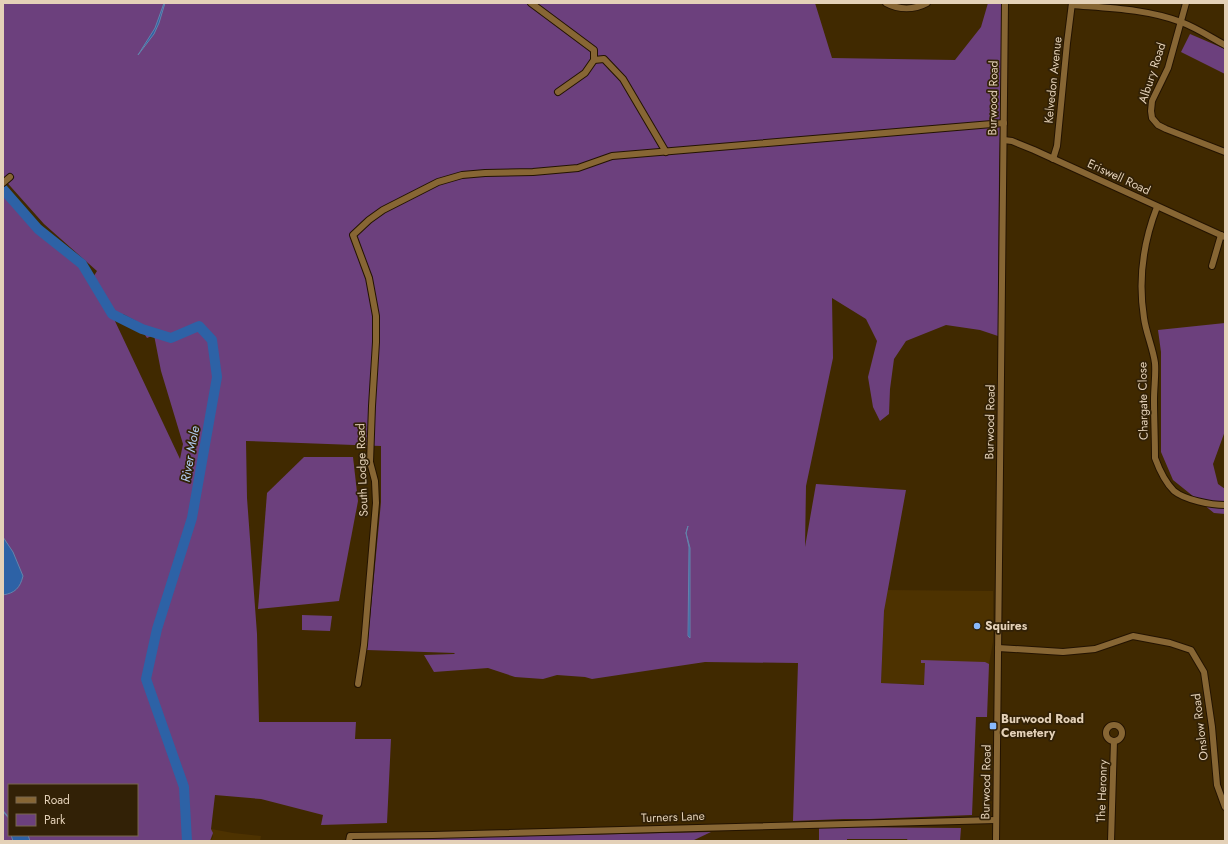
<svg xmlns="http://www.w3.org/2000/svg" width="1228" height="844" viewBox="0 0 1228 844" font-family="Jost,sans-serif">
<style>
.built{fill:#4d3200}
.green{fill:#6c407d;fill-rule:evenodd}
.water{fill:#2d62a6;stroke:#6483ab}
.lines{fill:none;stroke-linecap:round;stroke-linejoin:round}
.stream{stroke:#6483ab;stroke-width:1.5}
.river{stroke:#2d62a6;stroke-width:10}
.minor-casing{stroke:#231300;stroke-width:8}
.minor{stroke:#876634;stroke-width:6}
.poi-dot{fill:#89bafc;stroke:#322106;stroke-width:1.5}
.labels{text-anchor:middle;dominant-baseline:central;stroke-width:3.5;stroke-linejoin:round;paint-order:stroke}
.street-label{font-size:12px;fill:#e4d1b8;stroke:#322106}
.poi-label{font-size:12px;font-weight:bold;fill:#e4d1b8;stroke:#322106;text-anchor:start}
.water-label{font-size:13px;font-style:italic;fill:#b0ccf2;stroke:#322106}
</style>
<rect width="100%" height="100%" fill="#402900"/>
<g class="built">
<path d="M885,590L993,591V642L989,664L988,687L881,683Z"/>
<path d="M211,829L233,833L261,836L260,841H210L213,837Z"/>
</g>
<g class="green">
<path d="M3,3H815L832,58L955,60L981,27L988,3H1003L999,175L998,336L980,330L946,325L906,341L894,359L890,389L889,414L880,421L873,407L868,377L877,341L866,319L832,298L833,358L806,486L805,547L816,484L906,490L884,611L881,683L924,685L925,663H921V660L985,662L989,664L987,717H976L972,815L870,819H844L793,821L798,663L705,662L592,679L585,677L557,675L543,679L515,677L488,668L434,672L424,655L454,654L455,653L367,650L381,502V446L246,441L247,498L257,634L259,722H356L355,739H391L387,823L321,825L323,815L261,799L215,795L211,829L213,833L210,841H3V189L38,229L82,264L92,279L97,271L44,224L3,178ZM123,314L136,321L147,338L154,335L161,371L183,444L180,459L114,319ZM9,785H137V835H9Z"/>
<path d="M1190,34L1225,49V74L1181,52Z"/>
<path d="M1225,323V431L1213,464L1218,484L1225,489V514L1214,513L1173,480L1161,452V352L1158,330Z"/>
<path d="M304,457H353L358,501L339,601L258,609L267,493Z"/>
<path d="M302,615L332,616L330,631L302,630Z"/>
<path d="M819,827L961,828L960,841H908L907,839H847V841H819Z"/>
<path d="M711,832L692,841H357V840Z"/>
</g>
<g class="water">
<path d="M164,3H165L159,23L154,34L138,55L155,28Z"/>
<path d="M688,526L686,533L690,548V638L688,636L689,547L686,533Z"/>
<path d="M3,537L13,552L23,576C20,588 15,593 3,595Z"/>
<path d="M11,835H28L30,841H13Z"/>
</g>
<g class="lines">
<path class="stream" d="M3,811L9,818"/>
<path class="river" d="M3,189L38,229L82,264L112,314L142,329L171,338L199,326L212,340L217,377L192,518L157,629L146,679L184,787L187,841"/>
<g class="minor-casing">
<g id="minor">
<path d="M531,3L594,50V60L585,73L558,92"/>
<path d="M886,3C899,10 914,10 927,3"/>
<path d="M1186,3L1168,68L1152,101L1151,111L1152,118L1158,125L1166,129L1225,152"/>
<path d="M1072,5C1108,8 1147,9 1181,22C1197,28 1210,37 1225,45"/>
<path d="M594,60L604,59L623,79L666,152"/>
<path d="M1004,140L1012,141L1034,150L1225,237"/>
<path d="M1053,159L1057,146L1067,43L1072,3"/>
<path d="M3,183L10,177"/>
<path d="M1157,207C1143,243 1138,280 1144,318C1146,333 1153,348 1155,363C1156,375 1154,387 1154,400C1154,419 1155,438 1155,458C1159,469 1165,482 1174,491C1185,500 1211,505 1225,505"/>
<path d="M1212,266L1221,235"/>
<path d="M998,648L1063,652L1095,649L1133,636L1170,643L1191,650L1204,672L1212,727L1217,785L1225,807"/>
<path d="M358,684L364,645L376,503L375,481L370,462L372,406L376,342V316L369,278L353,235L369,220L383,210L438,182L462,175L485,173L533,172L578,168L612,156L1004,123"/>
<circle cx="1114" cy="733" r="8"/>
<path d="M349,841L350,836L433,835L996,820"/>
<path d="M996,841L1005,3"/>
<path d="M1111,841L1114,741"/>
</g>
</g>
<use href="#minor" class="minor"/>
</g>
<g class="poi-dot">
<circle cx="977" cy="626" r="4"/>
<rect x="989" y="722" width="8" height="8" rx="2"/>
</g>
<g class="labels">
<g class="street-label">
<text transform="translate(1152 73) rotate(-72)">Albury Road</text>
<text transform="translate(1053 80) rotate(-84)">Kelvedon Avenue</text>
<text transform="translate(993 98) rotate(-89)">Burwood Road</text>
<text transform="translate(1119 177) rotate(25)">Eriswell Road</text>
<text transform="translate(1143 401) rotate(-91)">Chargate Close</text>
<text transform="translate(990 422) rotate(-89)">Burwood Road</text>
<text transform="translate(362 470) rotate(-92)">South Lodge Road</text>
<text transform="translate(1200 727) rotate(-97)">Onslow Road</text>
<text transform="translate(986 782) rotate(-89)">Burwood Road</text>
<text transform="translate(1102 791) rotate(-88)">The Heronry</text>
<text transform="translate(673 817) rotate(-2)">Turners Lane</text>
</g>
<g class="poi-label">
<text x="985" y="626">Squires</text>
<text x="1001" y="719">Burwood Road<tspan x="1001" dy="14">Cemetery</tspan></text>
</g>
<g class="water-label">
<text transform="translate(190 454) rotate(-80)">River Mole</text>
</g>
</g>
<rect width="1228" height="844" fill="none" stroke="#e4d1b8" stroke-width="8"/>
<rect x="8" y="784" width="130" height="52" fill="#322106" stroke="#79674d"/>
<rect x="16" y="797" width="20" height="6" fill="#876634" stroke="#79674d"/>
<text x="44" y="804" font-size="12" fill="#e4d1b8">Road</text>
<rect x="16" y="814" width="20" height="12" fill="#6c407d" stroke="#79674d"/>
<text x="44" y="824" font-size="12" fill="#e4d1b8">Park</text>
</svg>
